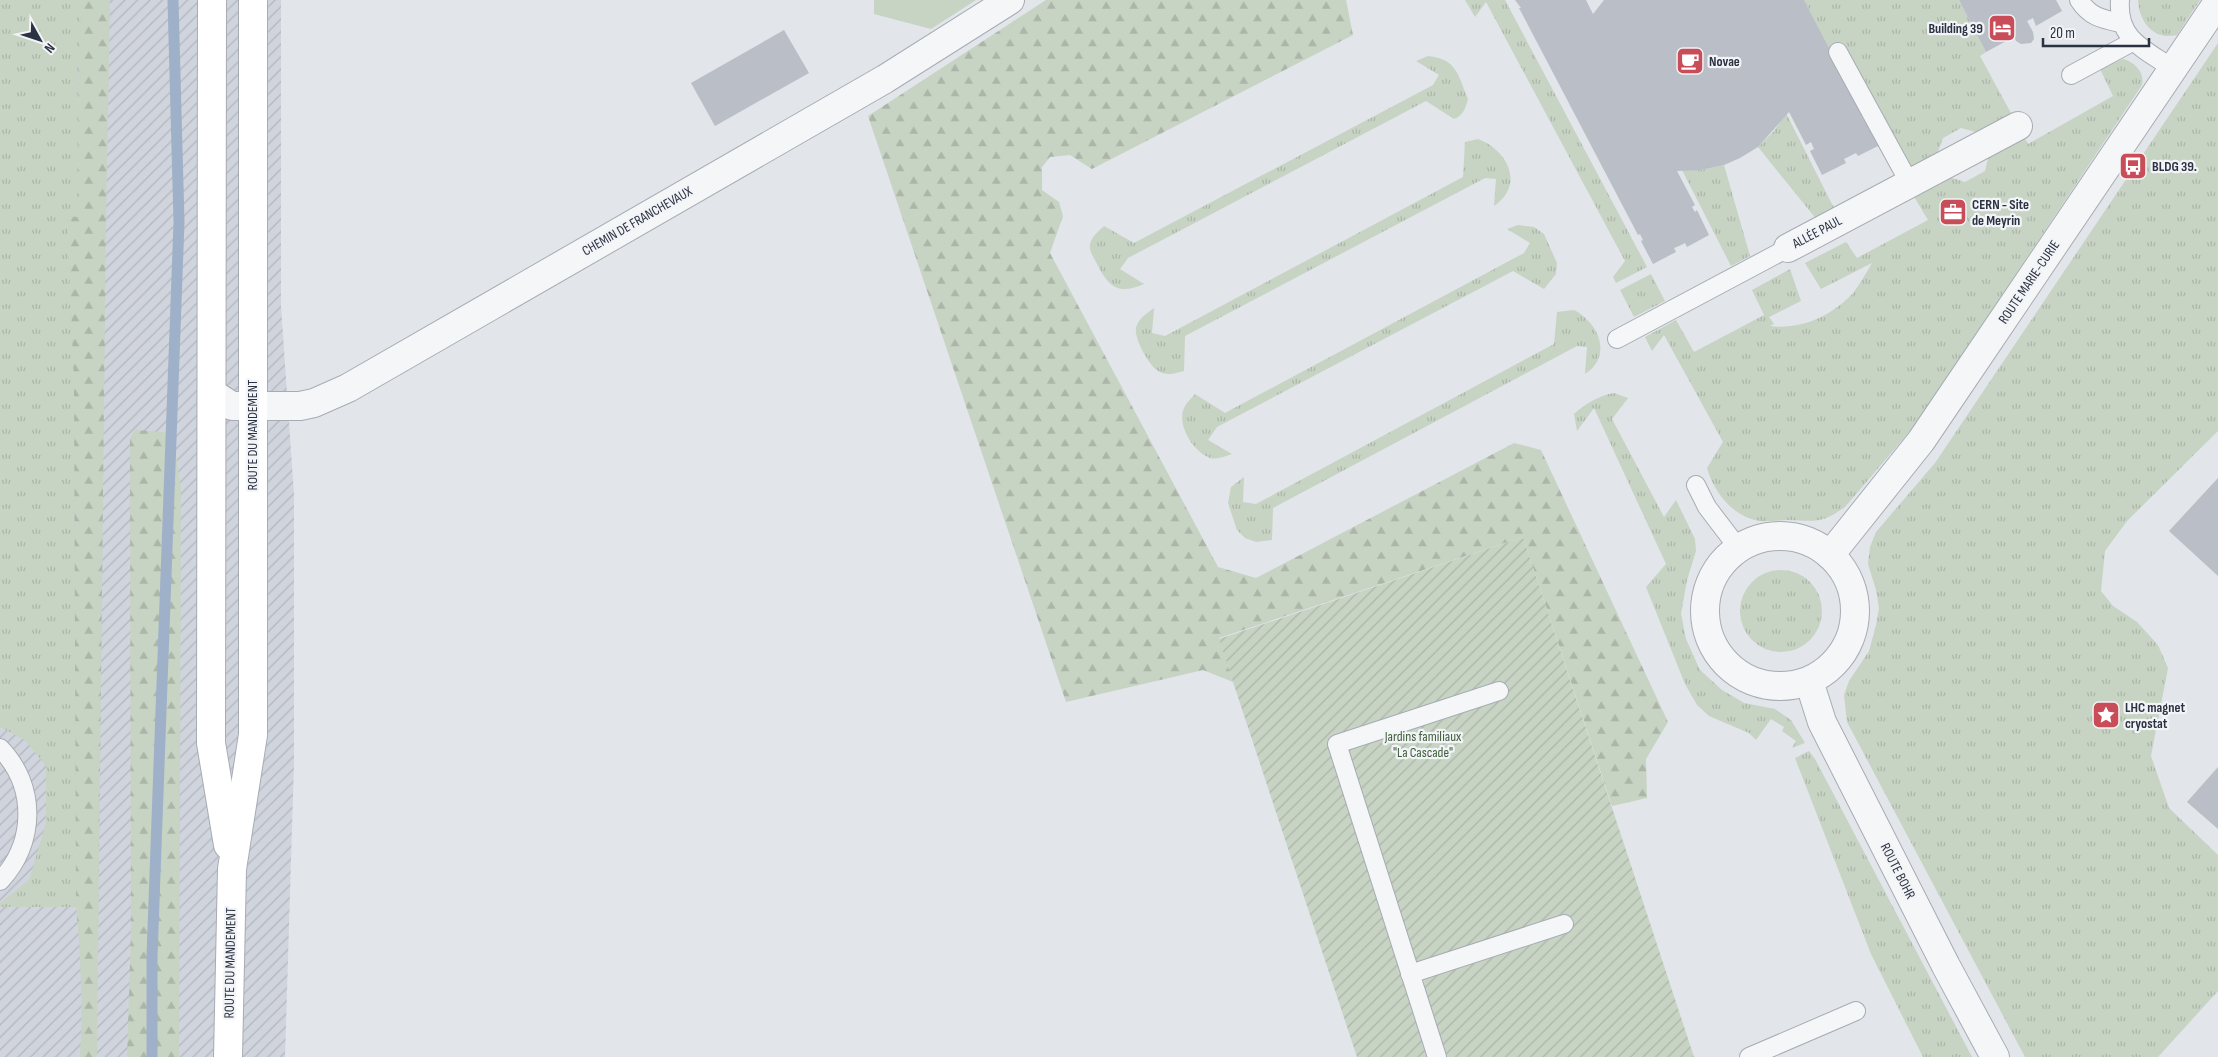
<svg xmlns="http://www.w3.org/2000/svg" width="2218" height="1057" viewBox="0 0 2218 1057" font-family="'Sofia Sans Condensed',sans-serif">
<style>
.industrial{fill:url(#industrial-furrows)}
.grass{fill:url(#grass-tufts)}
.forest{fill:url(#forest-firs)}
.garden{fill:url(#garden-furrows)}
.pitch{fill:#c7d3c3}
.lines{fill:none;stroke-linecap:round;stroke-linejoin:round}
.stream{stroke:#9fb1c8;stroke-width:11}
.building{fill:#b9bec7}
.lane-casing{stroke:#a7acb4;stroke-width:20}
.street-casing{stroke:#a7acb4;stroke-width:30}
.secondary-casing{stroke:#a7acb4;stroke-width:30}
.lane{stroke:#f5f6f8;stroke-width:18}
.street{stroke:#f5f6f8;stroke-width:28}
.secondary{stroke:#fff;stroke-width:28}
.labels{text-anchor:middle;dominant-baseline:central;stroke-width:4.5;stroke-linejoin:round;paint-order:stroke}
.poi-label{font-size:14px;font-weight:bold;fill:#2b3241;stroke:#f2f4f7;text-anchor:start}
.street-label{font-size:14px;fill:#2b3241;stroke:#f2f4f7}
.park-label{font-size:14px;fill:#3d5d38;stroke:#f2f4f7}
</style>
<defs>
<pattern id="industrial-furrows" width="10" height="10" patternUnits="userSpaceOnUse" patternTransform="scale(1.25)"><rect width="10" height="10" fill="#d0d4dc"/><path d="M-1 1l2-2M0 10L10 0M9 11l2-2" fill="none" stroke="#b3b6be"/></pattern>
<pattern id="grass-tufts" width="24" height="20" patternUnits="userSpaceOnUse" patternTransform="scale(1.25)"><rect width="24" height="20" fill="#c7d3c3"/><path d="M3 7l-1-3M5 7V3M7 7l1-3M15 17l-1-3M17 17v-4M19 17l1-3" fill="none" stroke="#abb6a9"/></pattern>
<pattern id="forest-firs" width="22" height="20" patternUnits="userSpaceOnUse" patternTransform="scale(1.25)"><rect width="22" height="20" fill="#c7d3c3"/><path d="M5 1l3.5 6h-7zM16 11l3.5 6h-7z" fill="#abb6a9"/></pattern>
<pattern id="garden-furrows" width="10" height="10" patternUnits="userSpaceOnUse" patternTransform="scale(1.25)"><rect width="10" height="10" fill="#c7d3c3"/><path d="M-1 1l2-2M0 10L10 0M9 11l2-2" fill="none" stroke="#abb6a9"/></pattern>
</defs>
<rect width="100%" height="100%" fill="#e2e5ea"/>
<path class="industrial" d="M0,0H281V306L294,495V763L285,1057H0Z"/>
<g class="grass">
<path d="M0,0H82L79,34L77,217H67L74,384L76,907H0V903L29,880L46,823V766L25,740L0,727Z"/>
<path d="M1465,0H1505L1647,267L1616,283L1613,277L1625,261L1486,2L1475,17Z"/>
<path d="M1804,0H1959L1986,52L1980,56L2012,115L1979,133L1961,128L1943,138L1936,157L1901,176L1867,121L1865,122L1861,116L1863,113Z"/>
<path d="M2138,0H2200L2177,35C2154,41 2139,22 2138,0Z"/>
<path d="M2218,43V431L2127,521L2105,551L2101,591L2113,606L2137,622L2158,645L2168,668L2151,756L2169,808L2218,855V991L2158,1057H2025L1847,722L1844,695L1849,681L1869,651L1876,625L1879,608L1876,590L1868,564L1870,547L1876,532L1935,463Z"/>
<path d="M1428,56C1457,59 1458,75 1468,99C1466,107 1463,116 1454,119L1426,101L1128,258L1120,269L1144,284C1117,296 1108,286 1096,262C1093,257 1089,250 1090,244C1092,236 1099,231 1104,226L1134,243L1433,85L1439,75L1416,61Z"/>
<path d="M2123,59C2135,62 2145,73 2142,85L1916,424L1845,507C1821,524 1816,521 1788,520C1779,520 1770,522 1761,521C1734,518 1714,493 1707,468L1723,442L1664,335L1652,351L1645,337L1676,320L1694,352L1764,315L1752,290L1790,269L1801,301L1769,317L1774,324L1770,326C1801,330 1832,316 1853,293C1860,284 1866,273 1872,263L1821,289L1805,263L1846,242L1857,258L1928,220L1913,195L1946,176L1965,182L1985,171L1990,151L2023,135L2028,144L2113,96L2100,69Z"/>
<path d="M1786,113L1835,210L1817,220L1758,147L1774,131Z"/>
<path d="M1478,139C1508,150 1525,185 1494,206L1496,179L1485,178L1185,336L1184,371C1176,373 1168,376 1160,372C1150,368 1134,339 1136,328C1138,319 1147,313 1154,308L1152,333L1165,336L1463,177L1465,142Z"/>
<path d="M1724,165L1750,256L1731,266L1682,170H1701Z"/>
<path d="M1518,225L1534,227L1544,234L1557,263L1556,274L1544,289L1513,271L1217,427L1208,440L1232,454C1225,456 1217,460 1210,458C1193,452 1175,423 1185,406C1187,402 1192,398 1195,394L1225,413L1524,253L1530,243L1507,229Z"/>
<path d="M1651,274L1665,301L1634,317L1620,290Z"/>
<path d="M1574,310C1599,323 1613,356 1585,374L1587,347L1577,346L1273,508L1272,540L1256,542L1245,538L1237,530L1228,503L1231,487L1244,477L1243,502L1256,504L1554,344L1557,312Z"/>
<path d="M1614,393L1628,398L1612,419L1664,517L1676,500L1695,539L1696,551L1687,580L1681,614L1686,639L1700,670L1722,690L1744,703L1775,709L1791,720L1805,743L1792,748L1796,741L1782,731L1784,727L1771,719L1756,740L1749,733L1709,716L1697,705L1685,684L1646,587L1666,564L1594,408L1577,431L1574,414C1585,404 1600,395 1614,393Z"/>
<circle cx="1781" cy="611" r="41"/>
<path d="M1809,751L1815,759L1972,1057H1923L1871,954L1795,758Z"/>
</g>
<g class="forest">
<path d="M82,0H110L106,216L97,1057H80C83,1007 81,957 76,907L74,384L67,216L77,217L79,34Z"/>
<path d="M1046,0H1346L1353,35L1092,169L1070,155L1050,157L1042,167V190L1059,202L1063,216L1050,253L1218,567L1256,578L1514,443L1541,450L1668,722L1646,759L1647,798L1612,806L1523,537L1219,638L1233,682L1203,670L1066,702L868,116Z"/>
<path d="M135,430L173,433L181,490L179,1057H127L131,933L130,439Z"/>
</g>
<path class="garden" d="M1523,537L1694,1057H1357L1233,682L1219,639Z"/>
<path class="pitch" d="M874,0H976L931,29L874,14Z"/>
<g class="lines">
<path class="stream" d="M152,1057V956L179,222L173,0"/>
</g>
<g class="building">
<path d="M1515,0H1586L1593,14L1604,0H1804L1863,113L1864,115L1861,116L1865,122L1868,121L1880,145L1858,156L1856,153L1844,159L1846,163L1822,175L1810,151L1814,149L1811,142L1806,145L1789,112L1758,147L1740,158L1724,165L1701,170L1677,171L1695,205L1692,207L1695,212L1697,210L1709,235L1687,247L1685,243L1679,246L1674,248L1676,252L1653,264L1641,241L1643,240L1640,234L1638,235L1519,8H1521Z"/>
<path d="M1959,0H2056L2062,11L2036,26L2033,18L2027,21L2033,32L2034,39L2031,43L2021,44L2016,41L2012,30L2007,32L2010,39L1986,52Z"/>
<path d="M784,30L809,73L715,126L691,83Z"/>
<path d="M2218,478V576L2169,531Z"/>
<path d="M2218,767V829L2187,802Z"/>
</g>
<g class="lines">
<g class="lane-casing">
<g id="lane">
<path d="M2079,0C2090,17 2102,19 2121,23"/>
<path d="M2120,0C2117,40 2145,49 2173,69"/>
<path d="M1838,52L1910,184"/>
<path d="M2071,75L2134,41"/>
<path d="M1617,339L1788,248"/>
<path d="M1696,485L1707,507L1739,549"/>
<path d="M0,748C37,786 36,843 0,881"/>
<path d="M1410,974L1564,924"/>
<path d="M1437,1057L1337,744L1499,691"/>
<path d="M1749,1057L1856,1011"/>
</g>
</g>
<g class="street-casing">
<g id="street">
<path d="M1788,248L2018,126"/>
<path d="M213,394L232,406H300L314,403L348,388L885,79L1010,0"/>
<circle cx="1780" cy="611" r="75"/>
<path d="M1830,555L1921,441L2218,2"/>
<path d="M1809,681L1822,722L1946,966L1995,1057"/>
</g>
</g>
<g class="secondary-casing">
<g id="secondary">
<path d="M212,0L211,743L228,845"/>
<path d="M228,1057L232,869L253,735V0"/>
</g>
</g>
<use href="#lane" class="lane"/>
<use href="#street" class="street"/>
<use href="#secondary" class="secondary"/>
</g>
<defs>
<g id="hotel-square" transform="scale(1.4375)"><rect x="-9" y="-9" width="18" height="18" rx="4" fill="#c94c59" stroke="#f2f4f7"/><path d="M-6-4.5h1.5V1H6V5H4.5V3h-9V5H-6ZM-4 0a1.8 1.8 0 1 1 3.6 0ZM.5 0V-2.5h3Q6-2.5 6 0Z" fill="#fff"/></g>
<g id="cafe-square" transform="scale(1.4375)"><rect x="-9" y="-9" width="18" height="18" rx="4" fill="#c94c59" stroke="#f2f4f7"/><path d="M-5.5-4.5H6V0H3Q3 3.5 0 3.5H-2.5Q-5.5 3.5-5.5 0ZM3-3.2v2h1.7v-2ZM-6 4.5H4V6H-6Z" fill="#fff"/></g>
<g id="bus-square" transform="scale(1.4375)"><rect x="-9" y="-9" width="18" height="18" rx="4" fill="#c94c59" stroke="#f2f4f7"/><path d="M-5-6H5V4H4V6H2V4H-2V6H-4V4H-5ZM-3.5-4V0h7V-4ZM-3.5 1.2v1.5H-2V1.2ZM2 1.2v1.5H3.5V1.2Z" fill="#fff"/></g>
<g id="office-square" transform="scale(1.4375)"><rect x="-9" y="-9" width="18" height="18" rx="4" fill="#c94c59" stroke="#f2f4f7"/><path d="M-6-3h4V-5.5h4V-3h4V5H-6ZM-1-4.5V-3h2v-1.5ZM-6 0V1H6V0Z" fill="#fff"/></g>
<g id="sight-square" transform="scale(1.4375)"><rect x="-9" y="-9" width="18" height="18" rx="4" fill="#c94c59" stroke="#f2f4f7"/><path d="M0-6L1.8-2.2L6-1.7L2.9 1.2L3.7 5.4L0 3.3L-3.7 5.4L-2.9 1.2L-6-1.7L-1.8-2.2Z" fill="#fff"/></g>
</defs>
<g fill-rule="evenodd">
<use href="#hotel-square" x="2002" y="28"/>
<use href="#cafe-square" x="1690" y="61"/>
<use href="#bus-square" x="2133" y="166"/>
<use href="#office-square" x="1953" y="212"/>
<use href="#sight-square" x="2106" y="715"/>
</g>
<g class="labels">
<g class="poi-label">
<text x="1983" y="28" text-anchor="end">Building 39</text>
<text x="1709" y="61">Novae</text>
<text x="2152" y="166">BLDG 39.</text>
<text x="1972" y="204">CERN - Site<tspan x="1972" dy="16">de Meyrin</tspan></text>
<text x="2125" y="707">LHC magnet<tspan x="2125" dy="16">cryostat</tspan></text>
</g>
<g class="street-label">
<text transform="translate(637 221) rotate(-30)">CHEMIN DE FRANCHEVAUX</text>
<text transform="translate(1817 232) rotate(-28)">ALLÉE PAUL</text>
<text transform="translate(2029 282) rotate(-56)">ROUTE MARIE-CURIE</text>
<text transform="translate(252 435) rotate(-90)">ROUTE DU MANDEMENT</text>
<text transform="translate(1898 871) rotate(63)">ROUTE BOHR</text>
<text transform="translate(230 963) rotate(-89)">ROUTE DU MANDEMENT</text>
</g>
<g class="park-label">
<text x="1423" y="736">Jardins familiaux<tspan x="1423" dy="16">"La Cascade"</tspan></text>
</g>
</g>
<g transform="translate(40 40) rotate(130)" stroke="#f2f4f7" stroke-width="4" paint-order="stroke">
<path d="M0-4L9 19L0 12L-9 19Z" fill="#2b3241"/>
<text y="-8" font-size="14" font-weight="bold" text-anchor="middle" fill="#2b3241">N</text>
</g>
<path d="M2043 38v8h106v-8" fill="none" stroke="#2b3241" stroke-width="2.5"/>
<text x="2050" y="38" font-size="15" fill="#2b3241" stroke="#f2f4f7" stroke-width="4" paint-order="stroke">20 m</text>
</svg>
